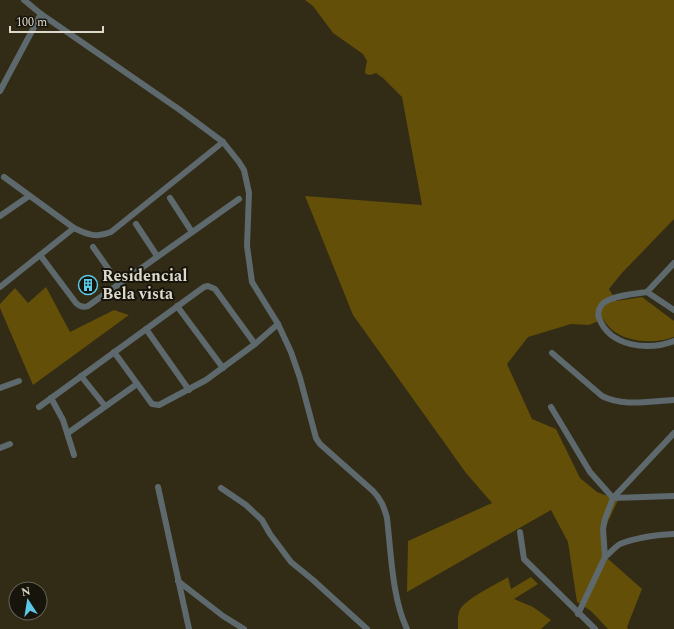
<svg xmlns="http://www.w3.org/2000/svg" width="674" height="629" viewBox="0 0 674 629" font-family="Spectral,serif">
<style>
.green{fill:#634f08}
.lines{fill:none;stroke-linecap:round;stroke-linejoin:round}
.minor{stroke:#5d696d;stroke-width:6}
.labels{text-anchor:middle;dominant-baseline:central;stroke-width:4;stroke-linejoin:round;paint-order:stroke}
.poi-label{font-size:16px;font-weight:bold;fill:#ddd9cc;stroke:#17140b;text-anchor:start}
</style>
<rect width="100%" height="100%" fill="#322b16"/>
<g class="green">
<path d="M305,0H674V219L621,274L609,289L616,301L642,297L674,321V337C655,344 627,343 611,329C608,326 605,322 603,319L589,325L571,324L528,337L507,364L532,419L556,429L580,478L597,492L618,500L604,530L606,557L642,589L627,627L628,629H608L591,611L577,602L568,542L551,510L407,592L408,541L492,503L466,473L353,315L305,196L422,205L402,97L383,78L376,73L370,75L366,74L365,72L367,61L363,54L333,33L313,6Z"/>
<path d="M46,287L70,332L114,310L129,315L33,385L0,308V304L15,288L28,303Z"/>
<path d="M508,577L511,589L531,577L538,584L514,599L533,607L551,620L541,629H458C458,623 457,613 461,608C469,597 497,584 508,577Z"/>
</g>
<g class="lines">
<g class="minor">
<path d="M24,0L41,14L180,110L223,142L239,162L244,170L249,193L247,246L252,282L278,324L291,352L300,378L316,438L320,444L373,491C381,499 384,507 387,518C391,552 392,598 407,629"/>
<path d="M0,91L41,14"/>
<path d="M4,177L74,228"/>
<path d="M170,198L192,232"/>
<path d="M0,216L29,196"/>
<path d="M136,224L157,256"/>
<path d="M93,247L119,284"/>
<path d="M40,255L76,303C79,306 83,308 88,306L239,199"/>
<path d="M674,263L647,292L674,310"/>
<path d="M0,287L74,228C88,235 97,238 111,232L223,142"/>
<path d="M647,292C635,294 615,295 605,302C600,305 597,312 599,318C610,347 648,351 674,341"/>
<path d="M177,306L223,368"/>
<path d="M146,329L189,390"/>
<path d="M114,352L152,404L159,405L206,380L255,344L278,324"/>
<path d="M552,353L602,396C623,407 650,401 674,400"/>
<path d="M81,376L105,406"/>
<path d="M0,388L19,381"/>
<path d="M51,398L63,420L74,455"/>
<path d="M39,407L204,287L208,286L215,289L255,344"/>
<path d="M551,407L590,472L613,498L674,496"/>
<path d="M68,433L137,384"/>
<path d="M0,448L10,444"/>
<path d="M158,487L189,629"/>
<path d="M221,488L246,505L262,520L270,534L291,562L313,580L367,629"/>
<path d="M520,532L524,559L595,629"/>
<path d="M605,557C610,553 615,547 620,544C637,537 656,535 674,534"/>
<path d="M178,581L223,616L244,629"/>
<path d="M578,614L605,557L603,529L605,519L613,498L674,433"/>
</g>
</g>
<defs>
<g id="building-ring" transform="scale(1)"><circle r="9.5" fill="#17140b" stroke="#5ac8e6" stroke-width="1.5"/><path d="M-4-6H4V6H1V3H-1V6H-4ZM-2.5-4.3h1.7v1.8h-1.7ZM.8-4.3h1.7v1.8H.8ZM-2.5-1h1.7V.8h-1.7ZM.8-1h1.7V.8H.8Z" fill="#5ac8e6"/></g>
</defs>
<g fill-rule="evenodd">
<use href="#building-ring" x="88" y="285"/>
</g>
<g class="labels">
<g class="poi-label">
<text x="102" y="276">Residencial<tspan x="102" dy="18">Bela vista</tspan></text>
</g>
</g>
<g transform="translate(28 601) rotate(348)"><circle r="19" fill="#17140b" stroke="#666358"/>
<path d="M0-3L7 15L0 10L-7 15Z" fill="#5ac8e6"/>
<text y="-6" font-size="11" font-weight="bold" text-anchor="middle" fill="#ddd9cc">N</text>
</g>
<path d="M10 26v6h93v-6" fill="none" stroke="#ddd9cc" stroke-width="2"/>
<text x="16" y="26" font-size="12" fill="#ddd9cc" stroke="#17140b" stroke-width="3" paint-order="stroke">100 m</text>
</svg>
